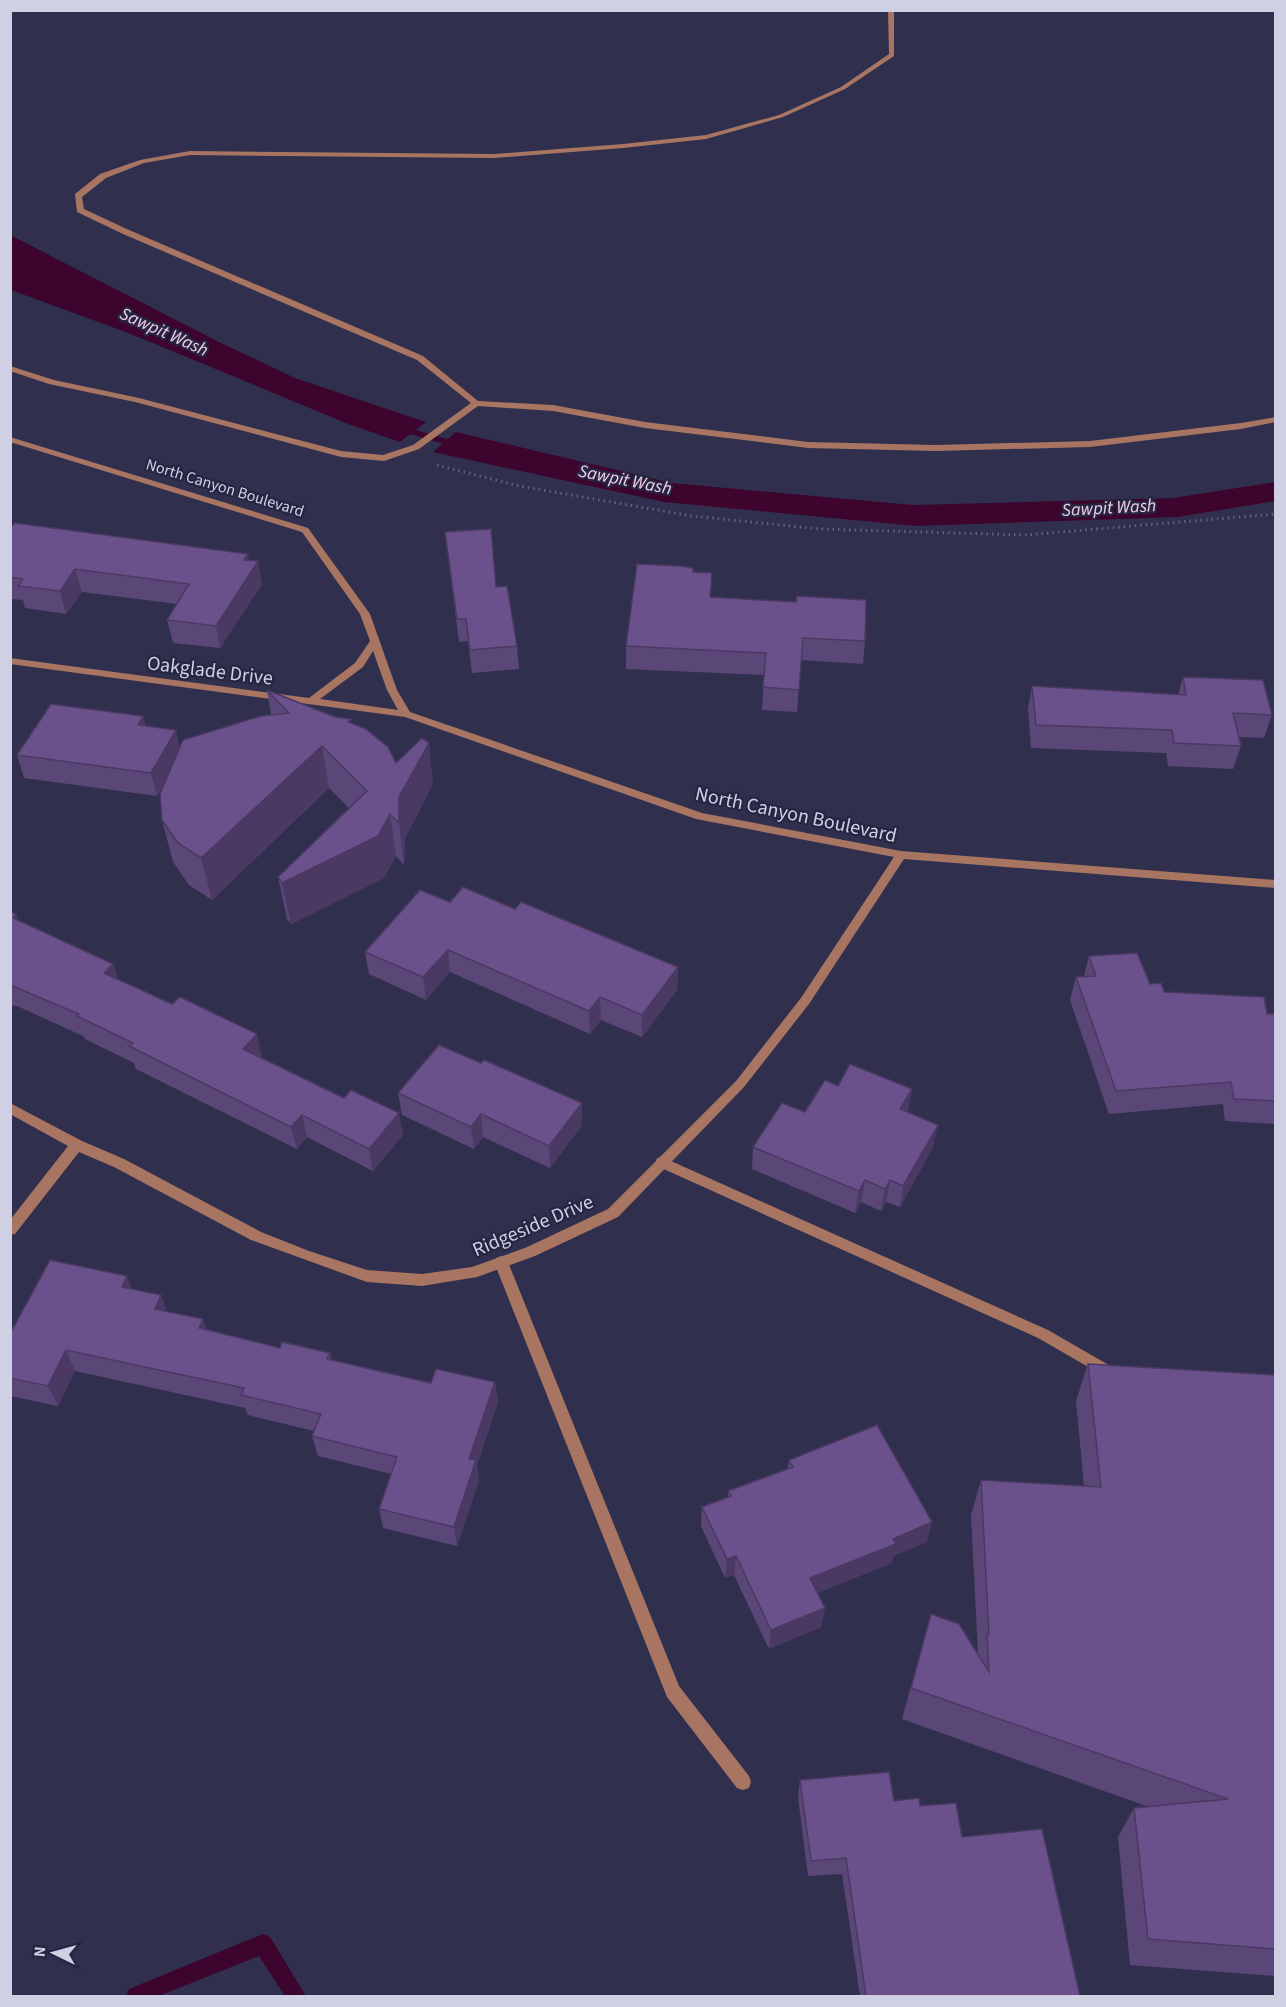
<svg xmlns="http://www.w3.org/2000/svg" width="1286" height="2007" viewBox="0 0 1286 2007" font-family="'Source Sans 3',sans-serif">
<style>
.water{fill:#3d052d}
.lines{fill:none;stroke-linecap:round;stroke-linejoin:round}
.stream{fill:#3d052d;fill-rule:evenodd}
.path{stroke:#62627d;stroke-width:3;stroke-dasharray:1.5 4;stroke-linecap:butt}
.lane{fill:#a77561;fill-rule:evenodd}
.street{fill:#a77561;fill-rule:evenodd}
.wall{fill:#5b4678}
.shaded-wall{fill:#4a3962}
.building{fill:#6a518c;stroke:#4a3962;stroke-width:1.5}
.labels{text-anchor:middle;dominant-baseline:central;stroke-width:4.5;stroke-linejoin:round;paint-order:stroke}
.far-street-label{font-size:16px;fill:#cfd0e3;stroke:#262643}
.far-water-label{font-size:18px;font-style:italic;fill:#f4cfe4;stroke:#262643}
.street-label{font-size:20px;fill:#cfd0e3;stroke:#262643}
</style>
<rect width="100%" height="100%" fill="#30304e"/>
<g class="water">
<path d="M10,235L221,343L295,378L426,422L400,442L348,424L131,334L11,290Z"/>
<path d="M456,432L672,483L913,505L1173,498L1275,482V501L1178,517L916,526L664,502L433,452Z"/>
</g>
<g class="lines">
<g class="stream">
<path d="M396,424L464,444L466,446L461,449L393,429L391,427Z"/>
<path d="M263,1934L270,1937L306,1996H285L259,1956L159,1996H126L129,1989Z"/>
</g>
<path class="path" d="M437,465L519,486L692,516L820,529L1025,535L1276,514"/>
<g class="lane">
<path d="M888,10H894V56L845,89L783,117L706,139L623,148L494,158L190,155L144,163L106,178L82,197L84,209L129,230L423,356L478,401L553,405L645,422L808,442L936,445L1090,441L1241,423L1276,417V422L1241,429L1090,447L936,451L808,448L645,428L553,411L478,406L419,449L384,461L341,457L135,402L49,384L10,371V366L54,380L139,398L341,451L383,455L413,445L471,403L417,360L123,234L77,212L75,194L100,174L140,160L190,151L494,154L623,144L706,135L779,115L841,87L889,54Z"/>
<path d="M662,1157L1048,1330L1107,1364L1109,1368L1107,1372L1102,1374L1097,1372L1038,1338L657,1166L656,1162L657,1158Z"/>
<path d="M501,1256L506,1258L508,1262L679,1686L749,1776L751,1782L749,1788L743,1790L737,1788L667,1697L494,1262L496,1258Z"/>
</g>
<path class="street" d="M10,437L308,528L370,614L397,690L410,712L702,813L901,851L1276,880V888L904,859L809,1004L744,1087L618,1217L535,1256L477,1277L422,1286L367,1282L251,1240L114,1167L79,1152L15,1234L10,1235V1220L68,1146L10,1114V1103L82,1141L124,1159L261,1232L309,1251L367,1270L422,1274L472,1267L525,1248L608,1209L736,1081L801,998L894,857L696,819L405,717L10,664V658L309,698L355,663L370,641L360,614L302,532L10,442ZM373,651L387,690L398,710L320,699L363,667Z"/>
</g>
<g class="wall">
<path d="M10,528L258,561L262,584L220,648L173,643L167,620L177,604L82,592L66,614L25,608L23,600L10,599Z"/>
<path d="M445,532L496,587L517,646L519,669L472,673L468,641L459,642Z"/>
<path d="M693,572L711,597L865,641L863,664L801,660L797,712L762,710L764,675L626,669V646Z"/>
<path d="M1183,677L1272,715L1264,738L1239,737L1241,746L1233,769L1168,766L1166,753L1031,748L1028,709L1032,686L1178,695Z"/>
<path d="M267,690L352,723L396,763L433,784L405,838L404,865L396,856L384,878L291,924L287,919L278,877L349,808L329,788L212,900L189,885L173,862L162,820L167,778L157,796L24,778L17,755L143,716L146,726L180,747L271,715Z"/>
<path d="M450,902L515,909L678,967L677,990L642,1037L601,1020L590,1034L450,972L426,1000L369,974L365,952Z"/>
<path d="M10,912L19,921L113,964L118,979L262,1057L261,1058L403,1135L373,1171L307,1137L297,1149L136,1069L134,1063L85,1039L83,1036L17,1006L10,1005Z"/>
<path d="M1089,956L1164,992L1267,1014H1275V1124L1225,1121L1223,1104L1109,1114L1070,1000L1076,977L1084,976Z"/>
<path d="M838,1086L912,1089L907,1113L933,1147L900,1207L886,1202L881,1211L861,1202L855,1213L752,1169L753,1147L805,1112Z"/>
<path d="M398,1093L582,1125L550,1168L483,1137L474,1149L402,1115Z"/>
<path d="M132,1289L167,1311L206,1329L280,1348L330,1353L331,1360L431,1383L495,1382L498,1402L477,1465L479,1480L457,1546L383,1528L379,1509L391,1474L318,1456L312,1436L314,1431L248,1415L245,1408L75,1371L58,1406L10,1396V1334Z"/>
<path d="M1088,1364L1275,1375V1976L1130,1965L1118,1837L1134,1808L1149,1807L902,1719L931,1614L978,1654L971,1515L981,1480L1084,1486L1076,1401Z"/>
<path d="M789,1460L927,1542L893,1556L892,1563L817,1593L821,1627L769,1649L734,1575L725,1578L701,1526L702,1507L728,1497V1491L788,1468Z"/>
<path d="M800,1780L920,1806L962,1837L1080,1996H860L842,1874L808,1876L798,1797Z"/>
</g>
<g class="shaded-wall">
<path d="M248,554L251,571L258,561L262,584L220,648L216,626L244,560Z"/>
<path d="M75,569L82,592L66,614L60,591Z"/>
<path d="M712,573L711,595L709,620L710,597Z"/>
<path d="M143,716L149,739L138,725Z"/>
<path d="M176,730L181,753L157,796L151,773Z"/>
<path d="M429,743L433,784L405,838L404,865L399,823V797Z"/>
<path d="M322,746L329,788L212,900L201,858Z"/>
<path d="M390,814L396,856L384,878L291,924L282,883Z"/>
<path d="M16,914L24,936L13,918Z"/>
<path d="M448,950L450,972L426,1000L423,977Z"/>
<path d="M113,964L120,987L104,973Z"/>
<path d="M678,967L677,990L642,1037V1015Z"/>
<path d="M600,997L601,1020L590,1034L589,1011Z"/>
<path d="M257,1034L262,1057L248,1071L243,1049Z"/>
<path d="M912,1089L908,1112L896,1132L900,1109Z"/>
<path d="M582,1103V1125L550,1168L549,1146Z"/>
<path d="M399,1113L403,1135L373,1171L369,1149Z"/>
<path d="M481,1114L483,1137L474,1149L471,1127Z"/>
<path d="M302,1115L307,1137L297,1149L291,1127Z"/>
<path d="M938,1125L933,1147L900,1207L903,1186Z"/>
<path d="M865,1180L861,1202L855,1213L859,1191Z"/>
<path d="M890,1180L886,1202L881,1211L885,1189Z"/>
<path d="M127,1276L135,1298L122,1287Z"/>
<path d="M161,1295L169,1316L155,1309Z"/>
<path d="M203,1319L210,1340L199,1328Z"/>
<path d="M66,1350L75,1371L58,1406L48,1386Z"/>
<path d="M495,1382L498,1402L477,1465L479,1480L457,1546L454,1527L469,1459Z"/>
<path d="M932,1522L927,1542L893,1556L892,1563L807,1597L810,1578L893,1539Z"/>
<path d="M736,1556L734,1575L725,1578L727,1559Z"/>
<path d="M825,1608L821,1627L769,1649L771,1630Z"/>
</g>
<g class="building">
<path d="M15,523L248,554L244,560L258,561L216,626L167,620L189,584L75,569L60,591L18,586L23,579L10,577V528Z"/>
<path d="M491,529L496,587L507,586L517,646L470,650L466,619H457L445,532Z"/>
<path d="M637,564L680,566L693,568V572L712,573L710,597L796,602L797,596L866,600L865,641L803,638L799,690L763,687L766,653L626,646Z"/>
<path d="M1183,677L1263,680L1272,715L1233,713L1241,746L1174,743L1172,730L1036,725L1032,686L1186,695Z"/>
<path d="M267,690L335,717L351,719L348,722L366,729L388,747L396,763L422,738L429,743L399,797V823L390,814L378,836L282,883L278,877L367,791L322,746L201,858L178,843L162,820L160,794L183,740L261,716L289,713Z"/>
<path d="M51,704L143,716L138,725L176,730L151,773L17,755Z"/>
<path d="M463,887L515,909L521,902L678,967L642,1015L600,997L589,1011L448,950L423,977L365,952L420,890L450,902Z"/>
<path d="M10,912L16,914L13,918L113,964L104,973L172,1004L180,997L257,1034L243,1049L344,1098L351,1090L399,1113L369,1149L302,1115L291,1127L129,1046L133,1043L77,1016L79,1014L10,985Z"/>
<path d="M1137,953L1150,984L1161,983L1164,992L1264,997L1267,1014H1275V1101L1234,1099L1231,1082L1116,1091L1076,977L1096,976L1089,956Z"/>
<path d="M439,1045L481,1063L484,1060L582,1103L549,1146L481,1114L471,1127L398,1093Z"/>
<path d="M850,1064L912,1089L900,1109L938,1125L903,1186L890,1180L885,1189L865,1180L859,1191L753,1147L782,1103L805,1112L825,1080L838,1086Z"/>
<path d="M50,1260L127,1276L122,1287L161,1295L155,1309L203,1319L199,1328L280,1348L282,1342L330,1353L327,1359L431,1383L436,1369L495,1382L469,1459L476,1460L454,1527L379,1509L397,1457L312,1436L321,1414L241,1395L244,1388L66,1350L48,1386L10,1378V1334Z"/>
<path d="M1088,1364L1275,1375V1949L1148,1939L1134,1808L1228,1799L911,1688L931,1614L959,1624L989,1672L987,1633L989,1634L981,1480L1101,1487Z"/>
<path d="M877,1425L932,1522L893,1539L896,1544L810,1578L825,1608L771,1630L736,1556L727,1559L702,1507L731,1496L728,1491L793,1467L789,1460Z"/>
<path d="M889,1772L894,1801L919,1798L920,1806L956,1803L962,1837L1042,1829L1080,1996H866L846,1858L811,1861L800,1780Z"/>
</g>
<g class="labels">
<g class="far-street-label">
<text transform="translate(225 488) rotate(17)">North Canyon Boulevard</text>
</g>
<g class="far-water-label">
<text transform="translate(164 332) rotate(24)">Sawpit Wash</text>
<text transform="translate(625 480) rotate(11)">Sawpit Wash</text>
<text transform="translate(1109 508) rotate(-3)">Sawpit Wash</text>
</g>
<g class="street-label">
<text transform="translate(210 671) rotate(7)">Oakglade Drive</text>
<text transform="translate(796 815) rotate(12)">North Canyon Boulevard</text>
<text transform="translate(533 1226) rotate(-23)">Ridgeside Drive</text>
</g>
</g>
<rect width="1286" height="2007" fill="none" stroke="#cfd0e3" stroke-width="24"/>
<g transform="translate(54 1953) rotate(275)" stroke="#262643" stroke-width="4.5" paint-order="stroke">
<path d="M0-4.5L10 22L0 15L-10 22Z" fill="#cfd0e3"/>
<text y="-9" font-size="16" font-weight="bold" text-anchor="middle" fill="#cfd0e3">N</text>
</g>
</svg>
